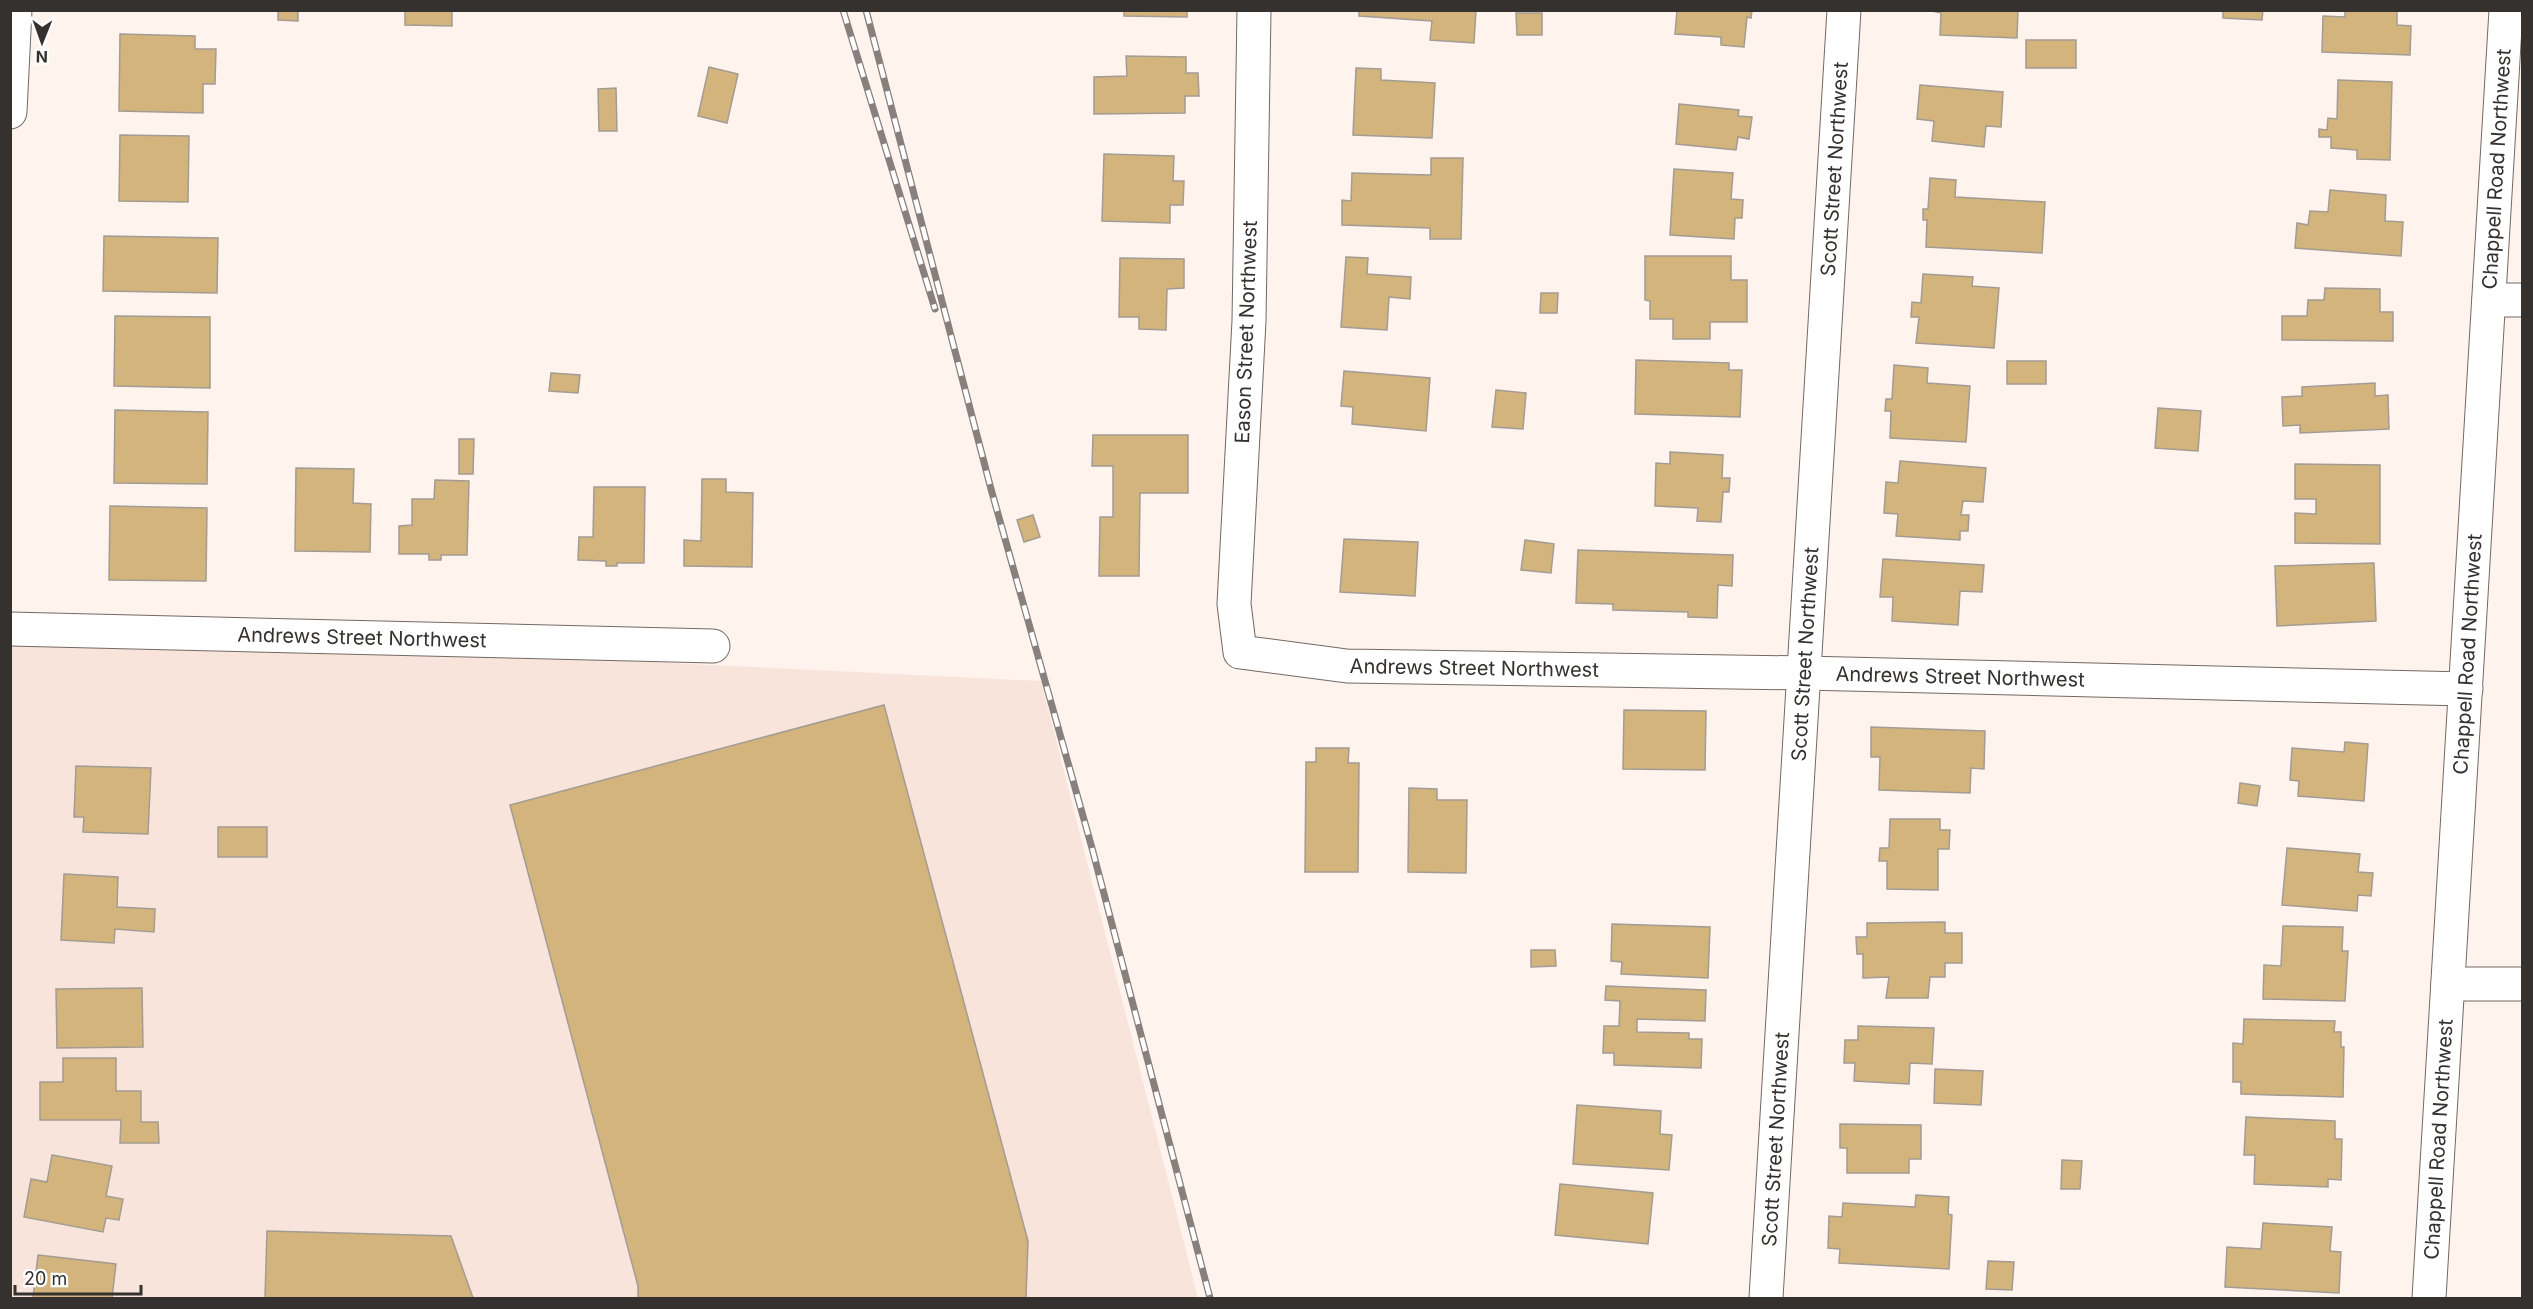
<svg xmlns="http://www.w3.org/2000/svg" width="2533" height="1309" viewBox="0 0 2533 1309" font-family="Inter,sans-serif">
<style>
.built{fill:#f8e4db}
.building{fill:#d3b47d;stroke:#a29c93;stroke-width:1.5}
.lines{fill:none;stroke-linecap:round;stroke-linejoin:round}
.street-casing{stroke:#736964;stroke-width:35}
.secondary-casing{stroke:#736964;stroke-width:35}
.street{stroke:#fff;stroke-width:33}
.secondary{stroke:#fff;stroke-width:33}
.rail-casing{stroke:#87807d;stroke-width:7}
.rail{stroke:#fff;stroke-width:4.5;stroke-dasharray:14;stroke-linecap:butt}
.labels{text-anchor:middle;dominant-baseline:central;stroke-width:4.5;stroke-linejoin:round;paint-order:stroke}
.street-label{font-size:20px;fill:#35312f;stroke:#fff}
</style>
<rect width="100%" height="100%" fill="#fff3ee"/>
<path class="built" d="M11,631L1041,681L1198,1298H11Z"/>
<g class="building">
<path d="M278,10H298V21L278,20Z"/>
<path d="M405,10H452V26L405,25Z"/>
<path d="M1124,10H1187V17L1124,16Z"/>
<path d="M1359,10H1476L1474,43L1430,40L1432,21L1359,16Z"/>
<path d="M1677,10H1752L1751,18L1747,17L1744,47L1721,45V37L1675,34Z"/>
<path d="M1927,10H2018L2017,38L1940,35L1941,13Z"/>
<path d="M2223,10H2263L2262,20L2223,18Z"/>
<path d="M2345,10H2397V25L2411,26L2410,55L2322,52L2323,16L2345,17Z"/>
<path d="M1516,13H1542V35H1517Z"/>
<path d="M120,34L195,36V49H216L215,84H203V113L119,111Z"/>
<rect x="2026" y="40" width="50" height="28"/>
<path d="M1126,56L1186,57V73H1198L1199,96H1185V113L1094,114V77L1127,76Z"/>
<path d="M709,67L738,74L727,123L698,116Z"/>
<path d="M1356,68L1381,69V80L1435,83L1432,138L1353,135Z"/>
<path d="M2338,80L2392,82L2390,160L2357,159V150L2331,148V137H2319V129L2327,130L2328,118L2337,119Z"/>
<path d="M1920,85L2003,92L2001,127L1986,126L1984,147L1932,141L1934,121L1917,119Z"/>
<path d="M616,88L617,131H599L598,89Z"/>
<path d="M1679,104L1739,110L1738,116L1752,117L1749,139L1738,137L1736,150L1676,144Z"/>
<path d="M120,135L189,136L188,202L119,201Z"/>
<path d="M1104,154L1174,156L1173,181H1184L1183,205H1170V223L1102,221Z"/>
<path d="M1431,158H1463L1461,239H1430V228L1342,225V200L1351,201L1352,173L1431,175Z"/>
<path d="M1674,169L1733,173L1731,199L1743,200L1742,218H1735L1734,239L1670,235Z"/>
<path d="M1930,178L1956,180L1955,197L2045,202L2042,253L1926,247L1927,220H1923V209H1928Z"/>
<path d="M2330,190L2386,195L2385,221L2403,222L2401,256L2295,248L2297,223L2308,225L2310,211L2328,212Z"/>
<path d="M104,236L218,238L217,293L103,291Z"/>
<path d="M1645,256H1731V280H1747V322H1710V339H1673V319H1650V301L1645,300Z"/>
<path d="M1346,257L1368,258L1367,274L1411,277L1410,299L1389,297L1387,330L1341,327Z"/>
<path d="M1120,258L1184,259V288L1167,289L1166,330L1139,329V317H1119Z"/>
<path d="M1923,274L1973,277L1972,286L1999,288L1994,348L1916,343L1919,317H1911L1912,302L1921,303Z"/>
<path d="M2325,288L2380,289V312H2393V341L2282,340V316H2307L2308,300H2324Z"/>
<path d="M1541,293H1558L1557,313H1540Z"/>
<path d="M115,316L210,317V388L114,386Z"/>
<path d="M1636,360L1729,363V370H1742L1740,417L1635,414Z"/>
<rect x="2007" y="361" width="39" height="23"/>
<path d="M1894,365L1928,368L1927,383L1970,386L1966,442L1890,438L1891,411H1885L1886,399H1892Z"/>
<path d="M1344,371L1430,378L1426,431L1352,424L1353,407L1341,406Z"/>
<path d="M551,373L580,375L578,393L549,391Z"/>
<path d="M2375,383V396L2388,395L2389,429L2300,433V425L2283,426L2282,397L2302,396V387Z"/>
<path d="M1496,390L1526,393L1523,429L1492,427Z"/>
<path d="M2158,408L2201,411L2198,451L2155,448Z"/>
<path d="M115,410L208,412L207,484L114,483Z"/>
<path d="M1093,435H1188V493H1140L1139,576H1099L1100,517H1113V466H1092Z"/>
<path d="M459,439H474L473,474H459Z"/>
<path d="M1670,452L1723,455L1722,478H1730L1729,492H1723L1721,522L1697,521L1698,508L1655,506L1656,463L1670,464Z"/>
<path d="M1900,461L1986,468L1983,502L1963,501L1961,515H1969L1968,531H1960V540L1896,536L1898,514L1884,513L1886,482L1898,483Z"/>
<path d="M2295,464L2380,465V544L2295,543V513L2316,514V499H2295Z"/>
<path d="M296,468L354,469L353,503L371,504L370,552L295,551Z"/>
<path d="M702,479H726V492L753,493L752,567L684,566V540L701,541Z"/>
<path d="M435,480L469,481L467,555H441V560H429V554H399V526L412,525V499H434Z"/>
<path d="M594,487H645L644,563H617V566H606V561L578,560L579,537H593Z"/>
<path d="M110,506L207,508L206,581L109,580Z"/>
<path d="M1033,515L1040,537L1024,542L1017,520Z"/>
<path d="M1344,539L1418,542L1415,596L1340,592Z"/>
<path d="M1525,540L1554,544L1551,573L1521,570Z"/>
<path d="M1578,550L1733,555L1732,586L1718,585L1717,618L1688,617V612L1613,610V604L1576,603Z"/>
<path d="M1883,559L1984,565L1982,592L1960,591L1958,625L1892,621L1893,597H1880Z"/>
<path d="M2374,563L2376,621L2277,626L2275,566Z"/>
<path d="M884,705L1028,1241L1026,1298H638V1286L510,805Z"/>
<path d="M1624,710L1706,711L1705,770L1623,769Z"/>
<path d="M1871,727L1985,731L1984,769L1971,768L1970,793L1879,790L1880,757H1871Z"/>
<path d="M2345,742L2368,744L2364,801L2298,796L2299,781L2290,780L2292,748L2344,752Z"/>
<path d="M1316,748H1349L1348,763H1359L1358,872H1305L1306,762H1316Z"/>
<path d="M76,766L151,768L148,834L83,832L84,817H74Z"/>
<path d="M2240,783L2260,786L2257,806L2238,803Z"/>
<path d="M1409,788L1437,789V800H1467L1466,873L1408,872Z"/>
<path d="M1890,819H1940V830H1950L1949,849H1938V890L1887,889V861H1879L1880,848H1889Z"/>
<rect x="218" y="827" width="49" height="30"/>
<path d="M2287,848L2360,854L2358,872L2373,873L2371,896L2358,895L2357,911L2282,905Z"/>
<path d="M64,874L118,877L117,907L155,909L154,932L115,929L114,943L61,940Z"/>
<path d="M1945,922V933H1962V963H1945V977H1930L1928,998H1886L1889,977L1863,978V954H1857L1856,937H1867V923Z"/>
<path d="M1612,924L1710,927L1708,978L1621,974L1622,962L1611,961Z"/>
<path d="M2283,926L2343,927L2342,951H2348L2345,1001L2263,999L2264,965L2281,966Z"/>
<path d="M1531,950H1555L1556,966L1531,967Z"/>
<path d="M1606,986L1706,990L1705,1021L1637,1019V1032L1689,1033V1039H1702L1701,1068L1614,1065V1053H1603L1604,1026H1619L1620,1001L1605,1000Z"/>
<path d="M142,988L143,1047L57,1048L56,989Z"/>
<path d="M2244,1019L2335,1021L2334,1032H2341V1047H2344L2343,1097L2241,1094V1082H2233V1043L2243,1044Z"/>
<path d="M1858,1026L1934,1028L1932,1064L1910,1063L1909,1084L1854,1081L1855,1063H1844L1845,1040H1858Z"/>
<path d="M63,1058H116V1091H141V1122H158L159,1143H120L121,1120H40V1082H63Z"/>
<path d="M1935,1069L1983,1071L1981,1105L1934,1103Z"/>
<path d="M1577,1105L1661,1111L1660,1134L1672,1135L1669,1170L1573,1164Z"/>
<path d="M2246,1117L2335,1121V1139H2342L2341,1180L2328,1179V1187L2254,1184L2255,1155H2244Z"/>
<path d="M1840,1124L1921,1125V1159H1909V1173H1847V1148H1840Z"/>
<path d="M52,1155L112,1166L106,1196L123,1199L119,1220L106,1218L103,1232L24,1217L31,1179L47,1182Z"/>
<path d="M2062,1160L2082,1161L2080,1189H2061Z"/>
<path d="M1560,1184L1653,1193L1648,1244L1555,1235Z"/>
<path d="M1916,1195L1949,1197L1948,1214L1952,1215L1949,1269L1839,1263L1840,1249L1828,1248L1829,1216L1842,1217L1843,1203L1915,1207Z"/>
<path d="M2263,1223L2332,1227L2330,1251L2341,1252L2339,1293L2225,1287L2227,1247L2261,1249Z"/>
<path d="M267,1231L451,1236L473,1298H265Z"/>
<path d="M38,1255L116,1264L112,1298H33Z"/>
<path d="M1988,1261L2014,1262L2012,1290L1986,1289Z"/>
</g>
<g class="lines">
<g class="street-casing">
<g id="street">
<path id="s1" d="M1254,10L1249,321L1234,604L1240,652L1347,666L1804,673L2466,689"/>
<path d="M10,112L15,10"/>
<path d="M2489,300H2522"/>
<path id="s2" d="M10,629L713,646"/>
<path d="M2448,984H2522"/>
<path id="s3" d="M1766,1298L1844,10"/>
</g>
</g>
<g class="secondary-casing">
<g id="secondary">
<path id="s4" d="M2429,1298L2506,10"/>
</g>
</g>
<use href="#street" class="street"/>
<use href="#secondary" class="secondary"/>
<g class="rail-casing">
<g id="rail">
<path d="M843,10L935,309"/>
<path d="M866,10L991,489L1092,848L1210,1298"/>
</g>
</g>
<use href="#rail" class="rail"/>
</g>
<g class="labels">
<g class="street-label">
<text stroke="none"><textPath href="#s3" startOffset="1131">Scott Street Northwest</textPath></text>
<text stroke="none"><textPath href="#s4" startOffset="1131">Chappell Road Northwest</textPath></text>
<text transform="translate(1246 332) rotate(-88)">Eason Street Northwest</text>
<text stroke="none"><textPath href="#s2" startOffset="352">Andrews Street Northwest</textPath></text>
<text stroke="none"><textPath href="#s3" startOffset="645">Scott Street Northwest</textPath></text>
<text stroke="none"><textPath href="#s4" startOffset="645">Chappell Road Northwest</textPath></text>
<text stroke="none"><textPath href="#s1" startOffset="878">Andrews Street Northwest</textPath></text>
<text stroke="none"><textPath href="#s1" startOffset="1364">Andrews Street Northwest</textPath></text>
<text stroke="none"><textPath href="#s3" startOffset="159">Scott Street Northwest</textPath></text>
<text stroke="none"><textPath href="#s4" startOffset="159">Chappell Road Northwest</textPath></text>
</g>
</g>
<rect width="2533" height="1309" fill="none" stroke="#35312f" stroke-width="24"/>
<g transform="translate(42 42) rotate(181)" stroke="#ffffff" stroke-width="4.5" paint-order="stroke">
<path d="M0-4.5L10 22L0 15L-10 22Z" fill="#35312f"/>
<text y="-9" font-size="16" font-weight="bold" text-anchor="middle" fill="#35312f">N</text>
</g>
<path d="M15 1285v9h126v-9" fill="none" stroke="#35312f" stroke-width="3"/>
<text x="24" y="1285" font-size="18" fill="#35312f" stroke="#ffffff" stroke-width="4.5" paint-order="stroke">20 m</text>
</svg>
